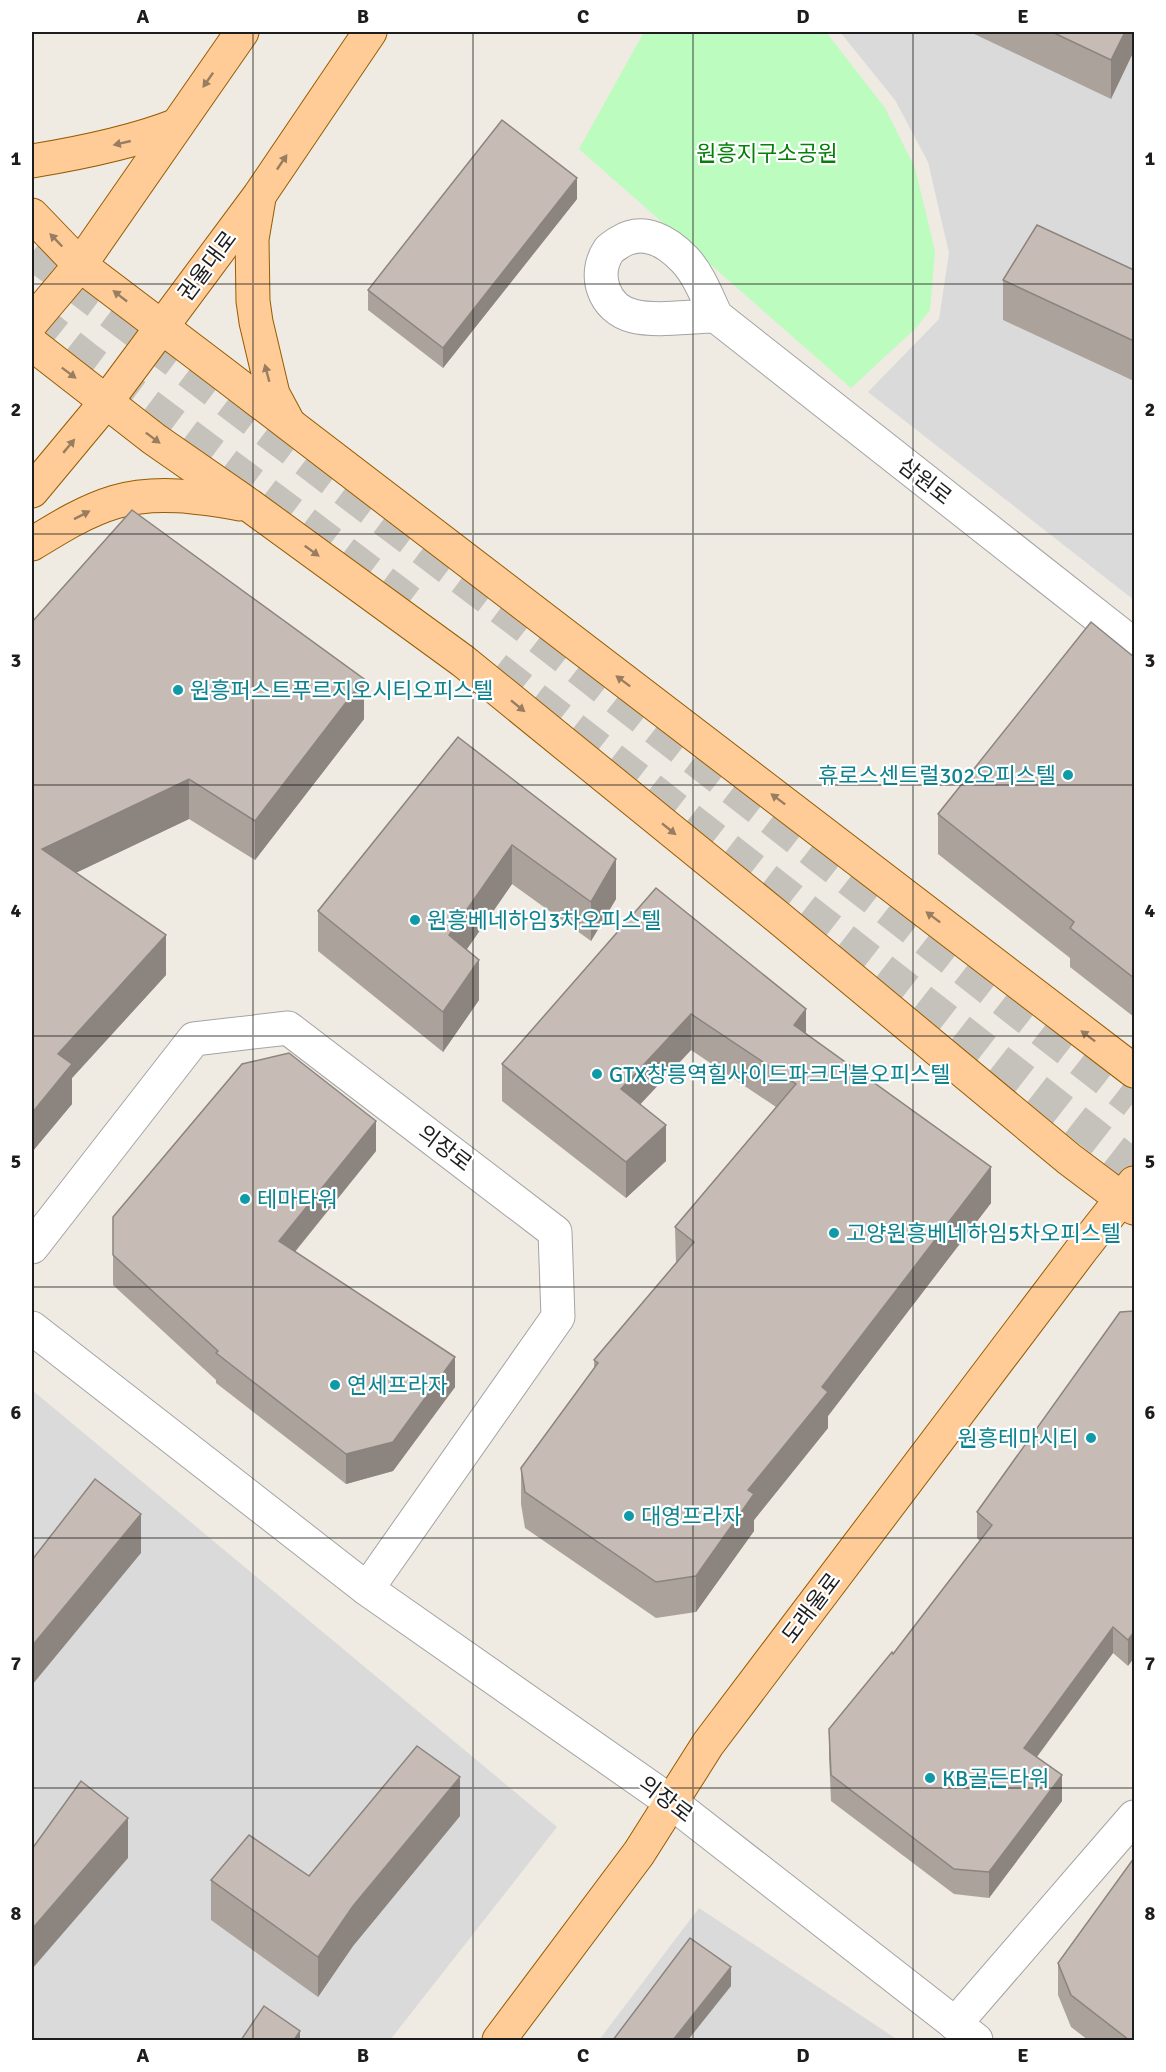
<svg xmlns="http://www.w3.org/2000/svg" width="1166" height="2072" viewBox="0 0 1166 2072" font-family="Signika,'Noto Sans KR',sans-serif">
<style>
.residential{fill:#dbdada}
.park{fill:#bcfcbe}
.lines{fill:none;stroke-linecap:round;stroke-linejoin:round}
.major-tunnel{stroke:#c5c1bb;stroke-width:33;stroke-dasharray:33 16;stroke-linecap:butt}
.minor-casing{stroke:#a4a4a4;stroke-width:35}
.major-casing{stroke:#965c00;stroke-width:35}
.minor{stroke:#fff;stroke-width:33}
.major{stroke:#ffcc97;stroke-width:33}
.wall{fill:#aba29c}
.shaded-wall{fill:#8b847f}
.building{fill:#c7bcb5;stroke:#8b847f;stroke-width:1.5}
.oneway{fill:#997d60}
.grid{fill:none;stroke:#1d1d1d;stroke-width:1.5;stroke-opacity:0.55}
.culture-dot{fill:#0f9aa8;stroke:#fff;stroke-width:2}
.labels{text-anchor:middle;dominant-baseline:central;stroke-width:4.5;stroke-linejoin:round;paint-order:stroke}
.park-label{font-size:22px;fill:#067f0a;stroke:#fff}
.street-label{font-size:22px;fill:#1d1d1d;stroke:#fff}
.culture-label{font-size:22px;fill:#0d838f;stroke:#fff;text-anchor:start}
.neatline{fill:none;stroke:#1d1d1d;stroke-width:2}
.grid-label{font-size:20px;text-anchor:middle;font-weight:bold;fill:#1d1d1d}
</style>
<rect width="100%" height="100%" fill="#efeae2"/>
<g class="residential">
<path d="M840,32H1134V600L868,392L939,319L949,253L928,162L895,100Z"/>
<path d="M32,1390L557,1827L390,2040H32Z"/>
<path d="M699,1908L898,2040H599Z"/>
</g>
<path class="park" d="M644,32H826L885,108L915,168L935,251L930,310L916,328L851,388L579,149Z"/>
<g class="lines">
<g class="major-tunnel">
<path d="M32,253L514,618L1134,1102"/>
<path d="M32,315L86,358L422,611"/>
<path d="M496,668L1134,1166"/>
</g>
<g class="minor-casing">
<g id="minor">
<path d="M716,316C691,316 657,322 633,316C604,309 592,275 609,250C612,247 617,244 620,242C644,227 668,242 685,260C699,275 707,297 716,316L1134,645"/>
<path d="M32,1247L194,1039L288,1028L555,1232L558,1317L367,1589"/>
<path d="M32,1328L367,1589L671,1802L976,2040"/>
<path d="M955,2024L1134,1817"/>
</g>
</g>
<g class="major-casing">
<g id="major">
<path d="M32,161C81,153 131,143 177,125"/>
<path d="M259,198L252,239L253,301L256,322L273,394L288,422"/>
<path d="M32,215L80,265L217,369L1134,1071"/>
<path d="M32,322L80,265L242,32"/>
<path d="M32,344L154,439L249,505L463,661L779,918L1069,1159L1134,1208"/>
<path d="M32,491L106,402L259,196L370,32"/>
<path d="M32,544C58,528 85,511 115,502C156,490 200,497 240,504"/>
<path d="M499,2040L639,1853L708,1744L1082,1249L1134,1183"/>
</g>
</g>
<use href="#minor" class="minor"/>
<use href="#major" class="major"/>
</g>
<g class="wall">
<path d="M970,32H1134L1111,99Z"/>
<path d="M577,199L443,368L368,310V290Z"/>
<path d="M1134,270V381L1003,320V280Z"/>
<path d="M32,622L364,719L255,860L189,819L75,873L166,975L72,1078V1104L32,1152Z"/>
<path d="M1134,657V1017L1070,967V958L938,854V814Z"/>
<path d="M458,737L616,899L591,941L512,884L466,950L479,1000L443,1052L318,951V911Z"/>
<path d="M656,888L806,1034L991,1203L828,1416V1428L754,1520V1531L696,1612L656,1618L525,1528L521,1504V1468L594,1369V1360L676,1264L675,1227L776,1107L691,1050L640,1104L666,1161L626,1198L502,1101V1064Z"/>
<path d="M376,1151L295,1252L455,1387L393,1471L346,1484L216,1383V1380L113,1285V1217Z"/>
<path d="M1134,1311L1128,1666L1113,1653L1037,1757L1062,1801L989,1898L954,1894L831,1801L829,1755V1729L893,1654L980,1541L977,1538V1512Z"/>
<path d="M460,1816L353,1946L318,1997L211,1920V1880L309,1876Z"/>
<path d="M1058,1963L1134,2040H1088L1071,2027L1058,1995Z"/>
</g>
<g class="shaded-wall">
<path d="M1125,32H1134V51L1111,99V60Z"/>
<path d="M577,178V199L443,368V348Z"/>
<path d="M364,679V719L255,860V821Z"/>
<path d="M189,779V819L42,889V849Z"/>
<path d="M512,845V884L449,975V935Z"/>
<path d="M616,859V899L591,941V902Z"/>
<path d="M166,935V975L72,1078V1104L32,1152V1113L58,1054Z"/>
<path d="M479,960V1000L443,1052V1012Z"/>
<path d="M806,1009V1045L794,1025Z"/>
<path d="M691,1014V1050L621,1125V1089Z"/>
<path d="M376,1121V1151L279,1271V1241Z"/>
<path d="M666,1125V1161L626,1198V1162Z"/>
<path d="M991,1167V1203L828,1416V1428L754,1520V1531L696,1612V1576L748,1490L822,1387Z"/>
<path d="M455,1357V1387L393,1471L346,1484V1454Z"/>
<path d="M141,1514V1553L32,1685V1646Z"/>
<path d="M1113,1627V1653L1024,1774V1748Z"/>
<path d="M1134,1632V1658L1128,1666V1640Z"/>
<path d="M1062,1775V1801L989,1898V1872Z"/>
<path d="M460,1777V1816L353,1946L318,1997V1957L353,1906Z"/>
<path d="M128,1818V1858L32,1969V1929Z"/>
<path d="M731,1967V1986L688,2040H673Z"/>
<path d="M300,2031V2040H294Z"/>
</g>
<g class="building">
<path d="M1052,32H1125L1111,60Z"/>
<path d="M502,120L577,178L443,348L368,290Z"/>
<path d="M1037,225L1134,270V341L1003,280Z"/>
<path d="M132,510L364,679L255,821L189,779L42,849L166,935L58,1054L72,1064L32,1113V622Z"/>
<path d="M1091,622L1134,657V978L1070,928L1074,922L938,814Z"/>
<path d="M458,737L616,859L591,902L512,845L449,935L479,960L443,1012L318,911Z"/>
<path d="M656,888L806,1009L794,1025L991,1167L822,1387L828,1392L748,1490L754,1494L696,1576L656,1582L525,1492L521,1468L598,1363L594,1360L694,1242L675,1227L796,1084L691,1014L621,1089L666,1125L626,1162L502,1064Z"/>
<path d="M289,1053L376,1121L279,1241L455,1357L393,1442L346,1454L216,1353L218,1351L113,1255V1217L242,1064Z"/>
<path d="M1134,1311V1632L1128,1640L1113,1627L1024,1748L1062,1775L989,1872L954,1869L831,1775L829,1729L892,1652L893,1654L992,1525L977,1512L1120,1312Z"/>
<path d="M95,1479L141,1514L32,1646V1560Z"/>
<path d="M417,1746L460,1777L353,1906L318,1957L211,1880L249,1835L309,1876Z"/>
<path d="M81,1781L128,1818L32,1929V1849Z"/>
<path d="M1134,1858V2040H1129L1071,1995L1058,1963Z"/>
<path d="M690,1938L731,1967L673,2040H613Z"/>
<path d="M264,2006L300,2031L294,2040H241Z"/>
</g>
<defs><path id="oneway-solid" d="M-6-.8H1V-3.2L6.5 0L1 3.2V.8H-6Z" transform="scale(1.5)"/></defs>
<g class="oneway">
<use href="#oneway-solid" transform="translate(208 80) rotate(125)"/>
<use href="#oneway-solid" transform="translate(122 143) rotate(167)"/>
<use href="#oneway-solid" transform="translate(282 162) rotate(-56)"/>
<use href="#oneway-solid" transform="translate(56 240) rotate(-134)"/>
<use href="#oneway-solid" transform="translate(120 296) rotate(-142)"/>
<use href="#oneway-solid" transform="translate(69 373) rotate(37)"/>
<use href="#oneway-solid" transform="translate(267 373) rotate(-105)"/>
<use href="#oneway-solid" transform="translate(153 438) rotate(37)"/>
<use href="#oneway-solid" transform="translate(69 446) rotate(-50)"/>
<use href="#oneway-solid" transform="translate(82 515) rotate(-27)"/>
<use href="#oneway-solid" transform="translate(312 551) rotate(36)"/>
<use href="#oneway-solid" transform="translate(623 681) rotate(-143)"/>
<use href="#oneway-solid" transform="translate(518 706) rotate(39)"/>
<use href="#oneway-solid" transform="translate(778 799) rotate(-143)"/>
<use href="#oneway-solid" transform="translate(669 829) rotate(39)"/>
<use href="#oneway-solid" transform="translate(933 917) rotate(-143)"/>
<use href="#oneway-solid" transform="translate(1088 1036) rotate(-143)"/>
</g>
<path class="grid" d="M253,32V2040M473,32V2040M693,32V2040M913,32V2040M32,284H1134M32,534H1134M32,785H1134M32,1036H1134M32,1287H1134M32,1538H1134M32,1788H1134"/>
<g class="culture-dot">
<circle cx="178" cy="690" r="6"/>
<circle cx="1068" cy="775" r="6"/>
<circle cx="415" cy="920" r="6"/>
<circle cx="597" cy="1074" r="6"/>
<circle cx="245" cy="1199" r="6"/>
<circle cx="834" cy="1233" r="6"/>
<circle cx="335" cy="1385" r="6"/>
<circle cx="1091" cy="1438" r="6"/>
<circle cx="629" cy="1516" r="6"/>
<circle cx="930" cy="1778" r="6"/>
</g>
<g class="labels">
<g class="park-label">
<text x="767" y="153">원흥지구소공원</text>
</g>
<g class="street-label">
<text transform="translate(207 266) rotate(-53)">권율대로</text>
<text transform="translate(925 481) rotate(38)">삼원로</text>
<text transform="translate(445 1148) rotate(37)">의장로</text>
<text transform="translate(811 1608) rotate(-53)">도래울로</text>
<text transform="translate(666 1799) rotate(37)">의장로</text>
</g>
<g class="culture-label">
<text x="190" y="690">원흥퍼스트푸르지오시티오피스텔</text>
<text x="1056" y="775" text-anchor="end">휴로스센트럴302오피스텔</text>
<text x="427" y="920">원흥베네하임3차오피스텔</text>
<text x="609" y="1074">GTX창릉역힐사이드파크더블오피스텔</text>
<text x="257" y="1199">테마타워</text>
<text x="846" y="1233">고양원흥베네하임5차오피스텔</text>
<text x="347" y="1385">연세프라자</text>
<text x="1079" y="1438" text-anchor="end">원흥테마시티</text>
<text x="641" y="1516">대영프라자</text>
<text x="942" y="1778">KB골든타워</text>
</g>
</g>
<rect width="1166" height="2072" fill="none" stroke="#ffffff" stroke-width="66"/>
<rect x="33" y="33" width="1100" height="2006" class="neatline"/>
<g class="grid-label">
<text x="143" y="23">A</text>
<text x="363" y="23">B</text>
<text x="583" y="23">C</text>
<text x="803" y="23">D</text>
<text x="1023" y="23">E</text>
<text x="16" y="165">1</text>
<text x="1150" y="165">1</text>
<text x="16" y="416">2</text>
<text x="1150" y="416">2</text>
<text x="16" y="667">3</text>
<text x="1150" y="667">3</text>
<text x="16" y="917">4</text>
<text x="1150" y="917">4</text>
<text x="16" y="1168">5</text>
<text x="1150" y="1168">5</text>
<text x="16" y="1419">6</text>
<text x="1150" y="1419">6</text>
<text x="16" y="1670">7</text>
<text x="1150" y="1670">7</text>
<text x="16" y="1920">8</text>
<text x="1150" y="1920">8</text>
<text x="143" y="2062">A</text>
<text x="363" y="2062">B</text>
<text x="583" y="2062">C</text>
<text x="803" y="2062">D</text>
<text x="1023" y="2062">E</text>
</g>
</svg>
